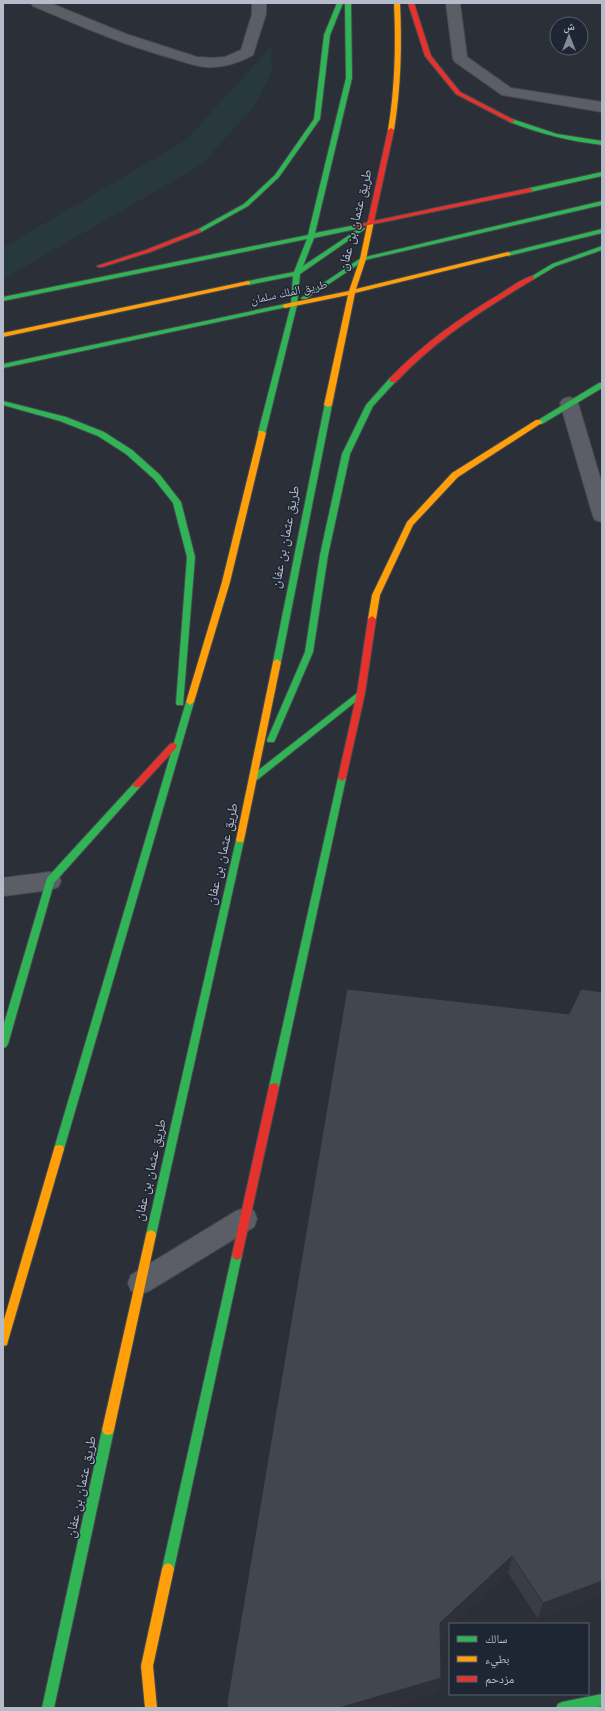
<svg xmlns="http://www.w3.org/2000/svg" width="605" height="1711" viewBox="0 0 605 1711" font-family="Overpass,'Noto Naskh Arabic',sans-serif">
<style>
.green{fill:#28393d}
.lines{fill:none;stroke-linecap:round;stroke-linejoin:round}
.lane-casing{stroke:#474a50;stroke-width:2}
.street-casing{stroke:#474a50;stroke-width:2}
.fast-casing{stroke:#474a50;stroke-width:2}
.slow-casing{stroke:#474a50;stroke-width:2}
.jam-casing{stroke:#474a50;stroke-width:2}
.lane{fill:#5b5e66;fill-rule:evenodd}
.street{fill:#5b5e66;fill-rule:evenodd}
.fast{fill:#30b455;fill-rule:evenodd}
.slow{fill:#ff9f0a;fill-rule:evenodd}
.jam{fill:#e5322d;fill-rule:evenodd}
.wall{fill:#393c43}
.shaded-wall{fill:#2e3137}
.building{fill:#42464e;stroke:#2e3137}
.labels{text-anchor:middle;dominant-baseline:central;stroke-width:3;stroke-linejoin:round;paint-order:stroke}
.far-street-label{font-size:12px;fill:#b5bbc9;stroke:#1e2533}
.street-label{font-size:14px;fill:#b5bbc9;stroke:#1e2533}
</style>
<rect width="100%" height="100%" fill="#2b2f37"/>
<path class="green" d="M271,47L272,71L256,104L201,165L3,279V248L186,140Z"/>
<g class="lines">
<g class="lane-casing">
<path id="lane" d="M245,1208L254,1211L257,1219L254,1227L149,1291L140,1294L131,1291L128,1283L131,1275L236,1211Z"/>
</g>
<g class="street-casing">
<g id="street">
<path d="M31,3H50L126,34L197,57L213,58L225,57L241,50L252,14V3H266V14L253,55C239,63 223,68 206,67C194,66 182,61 171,58C123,45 78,25 33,6Z"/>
<path d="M446,3H460L467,57L511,88L602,102V112L502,95L455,62L453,59Z"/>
<path d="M569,397L575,399L578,403L602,484V522L595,520L593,516L560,403L563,399Z"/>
<path d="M50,872L58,875L61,881L58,887L50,890L3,896V878Z"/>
</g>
</g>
<g class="fast-casing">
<g id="fast">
<path d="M337,3H343L330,35L320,119L279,177L248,206L201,232H197V230L244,204L275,175L314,119L324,35Z"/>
<path d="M345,3H351L352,78L315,233L356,225L359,227L356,229L314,238L303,266L360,228H364L365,229L300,274L297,305L265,435H262L258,433L291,305L293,276L248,285L245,283L248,281L294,272L307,239L3,301V297L308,235L346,78Z"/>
<path d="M512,119L557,134L602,141V145C570,141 540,134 510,122L509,121Z"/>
<path d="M602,172V176L530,192L527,190L530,188Z"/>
<path d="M602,201V205L365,260L306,299H302L301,298L361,258Z"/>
<path d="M602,229V233L508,256L505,254L506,253Z"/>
<path d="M602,246V250L556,266L534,279L532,280L529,278L552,264Z"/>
<path d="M285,304L287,305V307L3,368V364Z"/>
<path d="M390,378H396L397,380L373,406L350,454L328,555L313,652L275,740L274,742H268L267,740L305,652L320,555L342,454L366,405Z"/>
<path d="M599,383H602V388L542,424H539L535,422Z"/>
<path d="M3,401L66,417L104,432L132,450L160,475L181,502L195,557L183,705H177L176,703L187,557L173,503L154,479L126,454L98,436L60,421L3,405Z"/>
<path d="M325,403H331L332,405L281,662L277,665L273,662Z"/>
<path d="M361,690L364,691L365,693L364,695L257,780H251L250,778L251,776Z"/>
<path d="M190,699L194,702L64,1149L63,1152L59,1153L55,1152L54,1149L186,702Z"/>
<path d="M342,775L346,778L279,1087L277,1090L274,1091L271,1090L269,1087L338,778Z"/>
<path d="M137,782L140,783L141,785L140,787L54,883L8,1044L6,1047L3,1048V1027L47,878L134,783Z"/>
<path d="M240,837L243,838L244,840L156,1235L155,1238L151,1240L147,1238L146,1235L236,840L237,838Z"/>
<path d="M237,1250L241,1252L242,1255L174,1569L172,1573L168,1575L164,1573L162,1569L232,1255L233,1252Z"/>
<path d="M108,1425L112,1426L114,1430L54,1708H42L102,1430L104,1426Z"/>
<path d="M602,1694V1706L593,1708H556L558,1704L562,1702Z"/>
</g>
</g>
<g class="slow-casing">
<g id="slow">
<path d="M394,3H400C402,46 401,88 394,130L391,132L388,130C395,88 396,46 394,3Z"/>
<path d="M371,219L374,221L366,259L356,289L508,252L511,254L510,255L355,293L332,405L328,407L324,405L348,295L285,308L282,306L285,304L349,291L360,259L368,221Z"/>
<path d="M248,281L250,282V284L3,337V333Z"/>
<path d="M536,420H539L543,422L458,477L413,525L380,595L376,619L372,622L369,621L368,619L372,595L407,522L452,473Z"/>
<path d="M259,431H262L266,433L230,582L194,702L190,705L186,702L222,582Z"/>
<path d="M277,659L281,662L244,840L243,842H237L236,840L273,662Z"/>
<path d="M59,1145L63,1146L64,1149L8,1341L7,1345L3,1346V1323L54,1149L55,1146Z"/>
<path d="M151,1230L155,1232L156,1235L114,1430L112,1434L108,1435L104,1434L102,1430L146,1235L147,1232Z"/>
<path d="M168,1563L172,1565L174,1569L153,1666L157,1708H145L141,1666L162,1569L164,1565Z"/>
</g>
</g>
<g class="jam-casing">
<g id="jam">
<path d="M408,3H414L431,56L460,92L514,120V122H510L456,94L425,56Z"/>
<path d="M391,128L394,130L374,221L530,188L533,190L530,192L354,228V226L369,222L368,221L388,130Z"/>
<path d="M199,229L201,230V232L150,252L102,267H98L97,266L146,250Z"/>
<path d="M532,276L534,277V279C484,309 436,339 396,382H390V378C423,344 459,318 500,294C510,288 521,279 532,276Z"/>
<path d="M372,616L376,619L365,693L346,778L342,781L338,778L357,693L368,619Z"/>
<path d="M173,743L176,744L177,746L176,748L140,787H134L133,785L134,783L170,744Z"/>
<path d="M274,1083L277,1084L279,1087L242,1255L241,1258L237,1260L233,1258L232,1255L269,1087L271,1084Z"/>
</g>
</g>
<use href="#lane" class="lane"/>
<use href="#street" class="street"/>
<use href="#fast" class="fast"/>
<use href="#slow" class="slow"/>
<use href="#jam" class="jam"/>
</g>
<path class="wall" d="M347,989L602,1595L538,1619L508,1573L453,1624H450V1627L441,1636L438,1692L385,1708H227V1703Z"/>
<g class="shaded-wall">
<path d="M512,1556L508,1573L453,1624H450V1627L438,1639L440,1623Z"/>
<path d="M602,1581V1595L538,1619L543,1603Z"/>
<path d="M441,1678L438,1692L385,1708H339Z"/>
</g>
<path class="building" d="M347,989L569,1014L581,989L602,992V1581L543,1603L512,1556L440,1623L441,1678L339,1708H228L227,1703Z"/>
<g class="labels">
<g class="far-street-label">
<text transform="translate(289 293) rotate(-12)">طريق الملك سلمان</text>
</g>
<g class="street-label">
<text transform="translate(356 220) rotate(-76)">طريق عثمان بن عفان</text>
<text transform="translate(286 537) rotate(-79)">طريق عثمان بن عفان</text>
<text transform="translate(223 854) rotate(-77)">طريق عثمان بن عفان</text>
<text transform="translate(151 1170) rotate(-77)">طريق عثمان بن عفان</text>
<text transform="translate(82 1487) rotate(-78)">طريق عثمان بن عفان</text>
</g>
</g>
<rect width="605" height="1711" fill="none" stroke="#b5bbc9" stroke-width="8"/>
<rect x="449" y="1623" width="140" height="72" fill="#1e2533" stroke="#5a616f"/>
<rect x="457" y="1636" width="20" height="6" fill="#30b455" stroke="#5a616f"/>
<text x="485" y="1643" font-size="12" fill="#b5bbc9">سالك</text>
<rect x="457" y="1656" width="20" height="6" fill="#ff9f0a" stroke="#5a616f"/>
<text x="485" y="1663" font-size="12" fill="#b5bbc9">بطيء</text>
<rect x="457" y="1676" width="20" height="6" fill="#e5322d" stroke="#5a616f"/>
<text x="485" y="1683" font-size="12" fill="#b5bbc9">مزدحم</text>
<g transform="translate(569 36)"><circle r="19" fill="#1e2533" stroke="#5a616f"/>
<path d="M0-3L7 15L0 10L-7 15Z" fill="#858a96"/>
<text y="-6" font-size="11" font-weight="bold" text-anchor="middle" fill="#b5bbc9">ش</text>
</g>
</svg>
